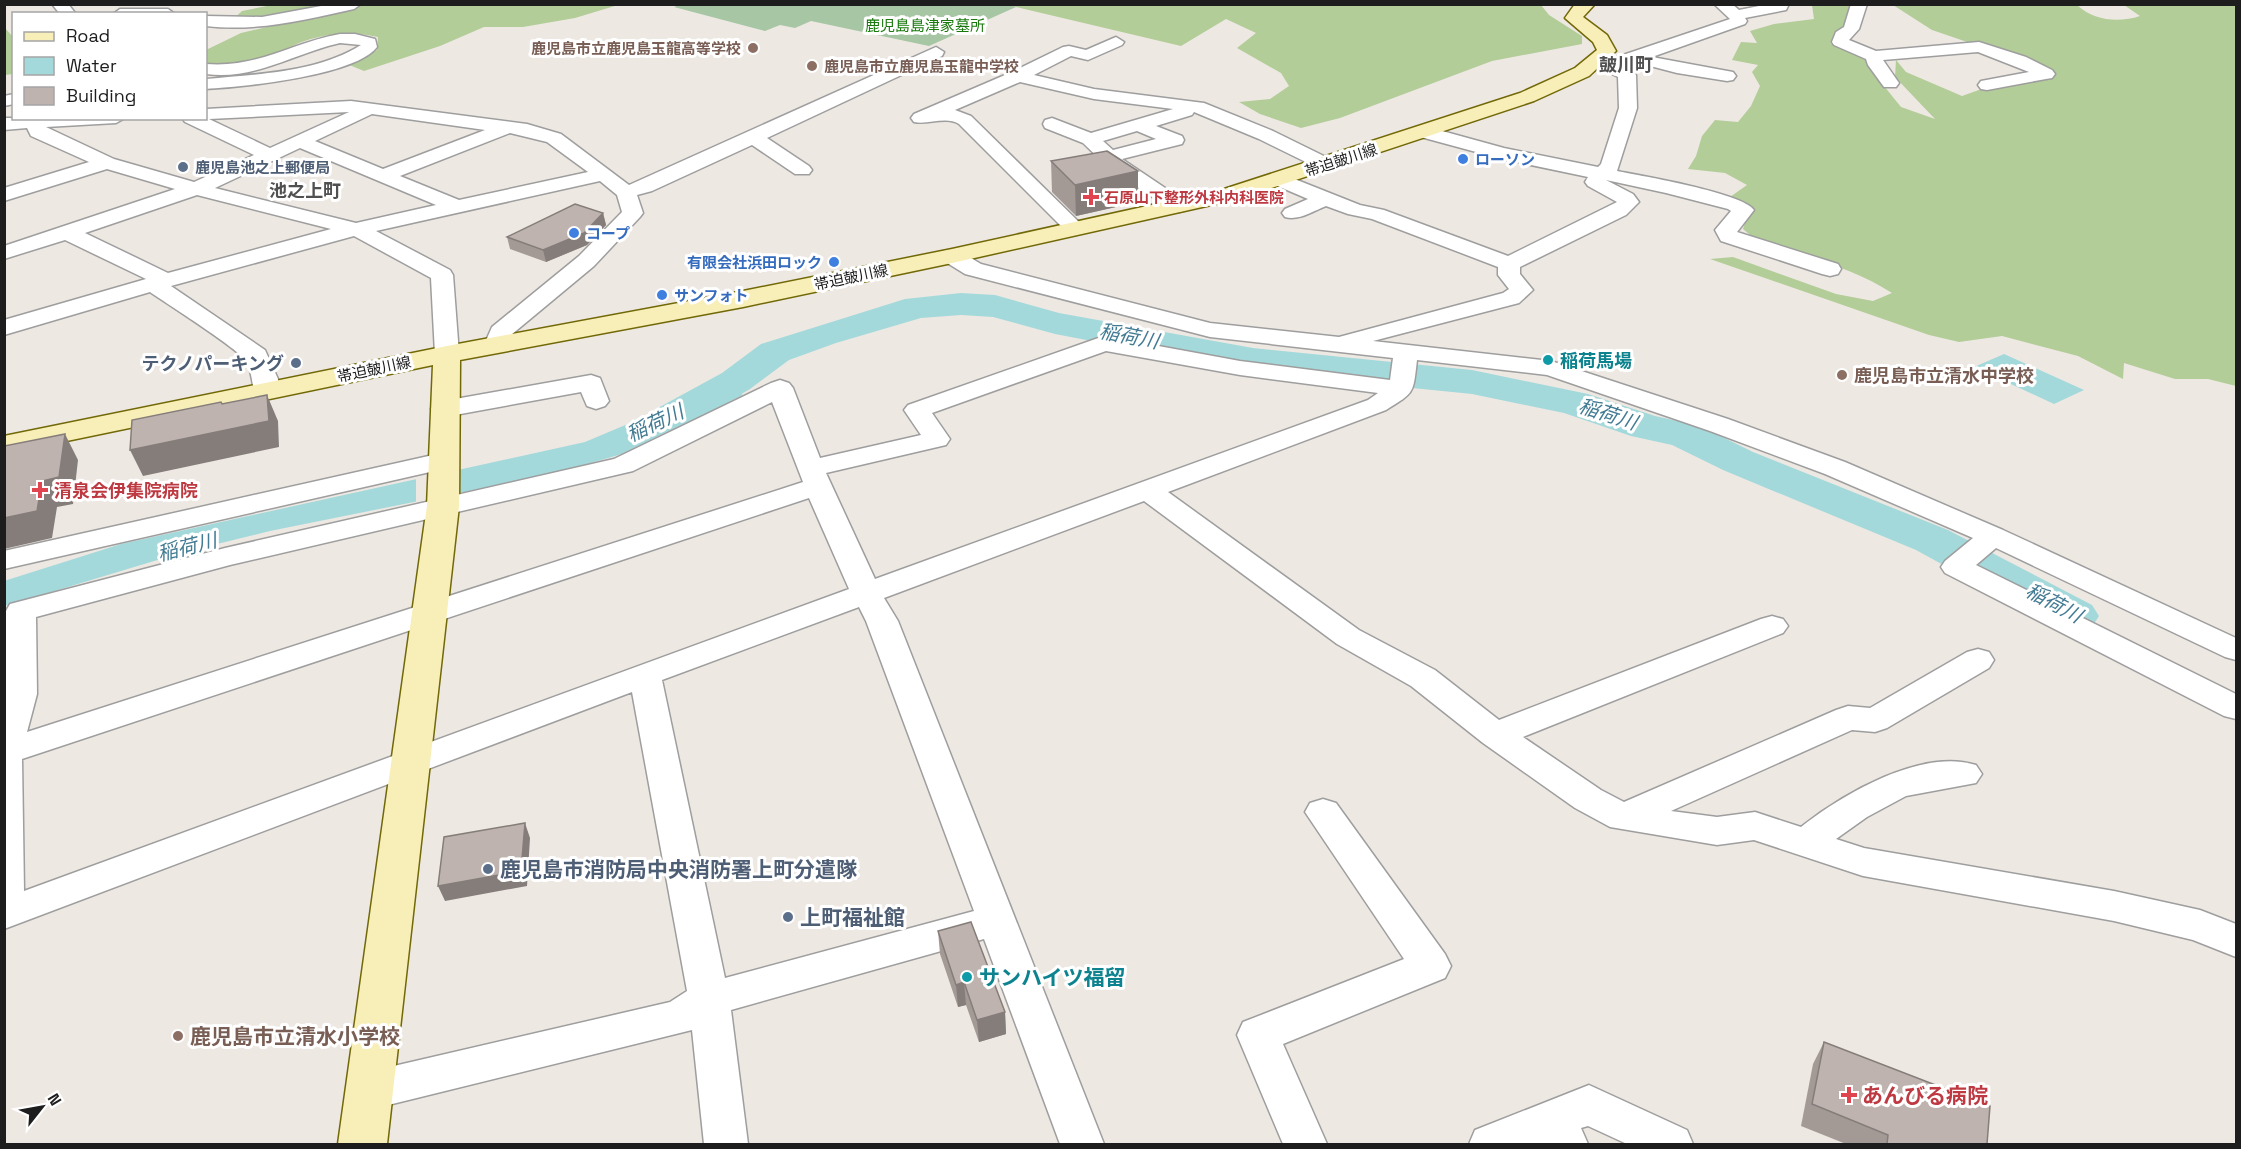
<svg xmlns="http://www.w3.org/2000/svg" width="2241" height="1149" viewBox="0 0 2241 1149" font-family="'Space Grotesk','Noto Sans JP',sans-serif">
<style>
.forest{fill:#b2cd98}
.cemetery{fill:#a6c6a4}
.water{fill:#a4d9db}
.pier{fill:#eee8e3}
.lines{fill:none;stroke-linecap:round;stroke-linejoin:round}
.river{fill:#a4d9db;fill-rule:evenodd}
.street-casing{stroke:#9e9e9e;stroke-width:3}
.secondary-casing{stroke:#716807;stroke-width:3}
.street{fill:#fff;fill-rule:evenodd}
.secondary{fill:#f8eeb7;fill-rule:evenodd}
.wall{fill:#a39a96}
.shaded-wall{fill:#857d7a}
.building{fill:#beb3af;stroke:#857d7a;stroke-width:1.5}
.education-dot{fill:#8d6e63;stroke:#fff;stroke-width:2}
.shop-dot{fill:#3f7fe0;stroke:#fff;stroke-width:2}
.service-dot{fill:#5c6f8a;stroke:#fff;stroke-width:2}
.health-dot{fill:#e0444e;stroke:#fff;stroke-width:2}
.culture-dot{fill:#0f9aa8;stroke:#fff;stroke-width:2}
.labels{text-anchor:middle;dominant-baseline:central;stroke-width:6;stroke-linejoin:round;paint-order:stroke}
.far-park-label{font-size:15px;fill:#19790d;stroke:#fff}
.far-education-label{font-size:15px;font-weight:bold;fill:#785e54;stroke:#fff;text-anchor:end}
.far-shop-label{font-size:15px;font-weight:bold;fill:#366cbe;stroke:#fff;text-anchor:start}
.far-street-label{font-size:15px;fill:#1d1d1d;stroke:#fff}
.far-service-label{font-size:15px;font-weight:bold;fill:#4e5e75;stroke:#fff;text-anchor:start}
.far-health-label{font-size:15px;font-weight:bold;fill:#be3a42;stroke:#fff;text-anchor:start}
.far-quarter-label{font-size:18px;font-weight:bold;fill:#505050;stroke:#fff}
.culture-label{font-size:18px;font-weight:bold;fill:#0d838f;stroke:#fff;text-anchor:start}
.service-label{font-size:18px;font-weight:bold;fill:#4e5e75;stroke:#fff;text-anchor:end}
.education-label{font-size:18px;font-weight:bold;fill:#785e54;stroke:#fff;text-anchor:start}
.health-label{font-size:18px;font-weight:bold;fill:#be3a42;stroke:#fff;text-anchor:start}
.water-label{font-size:20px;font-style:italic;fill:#427b93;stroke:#fff}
.near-service-label{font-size:21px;font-weight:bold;fill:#4e5e75;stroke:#fff;text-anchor:start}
.near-culture-label{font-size:21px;font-weight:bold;fill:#0d838f;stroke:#fff;text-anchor:start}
.near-education-label{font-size:21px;font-weight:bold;fill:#785e54;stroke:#fff;text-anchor:start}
.near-health-label{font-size:21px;font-weight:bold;fill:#be3a42;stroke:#fff;text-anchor:start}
</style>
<rect width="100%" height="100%" fill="#eee8e3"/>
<g class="forest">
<path d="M272,5H344L273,19L230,22L242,11Z"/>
<path d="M363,5H618L575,18L523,27H484L440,46L364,71L347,64L377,50L378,37C354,31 323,33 299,43C287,48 276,58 261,61C243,65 224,66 206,66V50L241,33Z"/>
<path d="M1007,5H1541L1549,15L1582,36V44L1492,61L1340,118L1301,128L1260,114L1239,102L1270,99L1289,86L1281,73L1237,48L1256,33L1226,19L1181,46Z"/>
<path d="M1812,5H1852L1853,17L1850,39L1830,43L1868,58L1867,65L1901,107L1935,119L1895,77L1896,60L1906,72L1962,96L2032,71L1973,44L1932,30L1893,5H2077C2094,21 2119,23 2140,16L2124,5H2236V386L2208,379H2175L2124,363L2123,379L2078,356L2002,336L1959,342L1929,335L1710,259L1733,257L1836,294L1873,301L1892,293C1866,276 1835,265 1806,256C1778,248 1765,249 1743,229L1749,209L1730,197L1747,185L1725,173L1688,169L1696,156L1702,136L1715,120L1738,122L1751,106L1760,86L1752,72L1758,65L1732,60L1741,42L1757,43L1750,31L1774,24L1814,19Z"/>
<path d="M5,28L14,38L13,74L5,75Z"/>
</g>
<path class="cemetery" d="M682,4H1007L1016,7L929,46L811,21L795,28L780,25L765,31L674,7Z"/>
<g class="water">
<path d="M2004,354L2084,390L2054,404L1974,367Z"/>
<path d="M717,380L743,395L622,454L553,474L270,531L184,552L5,606L4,581L121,544L585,442L649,415Z"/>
</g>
<path class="pier" d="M459,467L460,495L416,504V476Z"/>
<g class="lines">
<path class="river" d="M961,293L995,295L1059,313L1253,348L1472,370L1588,394L1655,416L1700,426L1753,452L1948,530L2092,605L2099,616L2092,627L2074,632L2056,627L1916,550L1723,470L1672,445L1631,436L1564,413L1472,394L1253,372L1055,334L993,317L961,315L921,318L836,343L789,360L750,389L686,427L671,430L656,427L650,418L656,409L722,373L761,344L905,299Z"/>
<g class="street-casing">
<g id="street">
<path d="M52,4H68L76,14H60Z"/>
<path d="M332,4H361L354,9C305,20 256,32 206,26V16L262,17Z"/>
<path d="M1714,4H1732L1739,10L1769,4H1789L1786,10L1745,18L1747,21L1745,24L1652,57L1733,72L1736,76L1733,80L1727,81L1677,73L1635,62L1624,66L1636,75L1637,108L1617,171C1642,176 1743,193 1754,210L1737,232L1838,264L1841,269L1838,274L1830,276L1822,274L1721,241L1715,230L1731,211L1728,209L1666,193L1606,180L1633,194L1639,202L1626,215L1520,267V274L1533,290L1519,303L1373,341L1551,361L1728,419L1845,462L2003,530L2236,638V660L2225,657L1996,548L1976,565L2236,694V719L2224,716L1945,573L1941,567L1945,561L1973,538L1825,474L1710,431L1547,375L1417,360C1413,394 1415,392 1386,410L1168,492L1359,630L1435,670L1499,720L1761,619L1772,616L1783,619L1788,626L1783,633L1523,737L1601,790L1624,802L1836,710L1848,706L1870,708L1967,652L1978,649L1989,652L1994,660L1989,668L1887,728L1875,732L1852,730L1671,811L1717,817L1755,812L1801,827C1843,794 1921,748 1976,765L1982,774L1976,783L1906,796L1867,817L1836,839L1864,848L2114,891L2200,910L2236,924V957L2193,940L2114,921L1863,876L1754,840L1717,845L1610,827L1575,808L1483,743L1411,686L1337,644L1144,501L884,598L898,621L1104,1144H1060L984,939L731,1010L748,1144H704L692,1030L368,1110L353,1105L346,1091L353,1077L368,1072L670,1002L687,991L632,692L4,929V652L6,611L10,604L225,548L614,459L771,383L780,380L789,383L793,388L820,458L921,435L904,410L908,405L1104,336L1240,361L1390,380L1393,358L1210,337L965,274L944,261L941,256L944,251C959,248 969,257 981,264L1210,323L1339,337L1503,293L1509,289L1498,275V267L1372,219L1348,214L1326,206C1313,211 1299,221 1285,217L1282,213L1285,209L1308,199L1273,184L1270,180L1273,176H1287L1360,205L1384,210L1508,256L1617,202L1588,186L1585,182L1588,177L1502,159L1417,136L1415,132L1417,128L1424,126L1504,148L1598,167L1601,164L1619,108L1618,77C1610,72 1595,68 1590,61L1592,57L1598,56L1611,59L1730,19ZM1106,351L1240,375L1378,393L1368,400L875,579L826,473L946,445L950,439L932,413ZM772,402L803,482L27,732L37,694L36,617L230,565L633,471ZM809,498L849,589L24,891L22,759ZM859,607L866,621L974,911L725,978L662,680Z"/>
<path d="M1851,4H1867L1859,29L1849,40L1876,51L1979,42L2026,57L2052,70L2055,74L2052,78L2046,79L1987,90L1981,89L1978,85L1981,81L2029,72L1978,52L1883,60L1899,83L1896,87H1884L1868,65L1866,59L1834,45L1832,42L1836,32L1844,27Z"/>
<path d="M120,9H168L175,14H113Z"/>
<path d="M340,34H355L375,39L377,47C355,76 242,87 206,89V79C256,74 316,73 361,45L340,43L328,46C287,58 250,80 206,74V64C259,68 290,43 340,34Z"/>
<path d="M1116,37L1124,42L1122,45L1088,60L1071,56L1034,75L1094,89L1204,103L1273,131L1332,160L1335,164L1332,168H1318L1259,139L1194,112L1192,115L1156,126L1182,136L1184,140L1182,144L1122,159L1186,202L1189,206L1186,210L1179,212L1172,210L1110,169L1083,143L1045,128L1043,124L1045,120L1052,118L1091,133L1173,109L1094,99L1020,82L955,110L971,116L1082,225L1086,229L1082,233L1075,235L1068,233L959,124C946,116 928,125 914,122L911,118L914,114L1012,72L1063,47L1069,46L1086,50ZM1137,131L1156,139L1113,150L1103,141Z"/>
<path d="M936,47L944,52L942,56L767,138L809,166L812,170L809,174H795L752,145L652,191L637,195L643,213L640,217L594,266L511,335L505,350L496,352L487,350L484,345L492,327L579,256L622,212L617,195L600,181L376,231L450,270L453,275L459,354L456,359L447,361L438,359L435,354L431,278L354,236L171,286L265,350L278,379L279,391L275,396L266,399L257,396C251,387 253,372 246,361C240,350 166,303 150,292L4,335V320L146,279L65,240L4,259V246L175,189L107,169L4,201V188L89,162L31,136L27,128L4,130V118H125L116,123L46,127L114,159L194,182L254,155L185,122L182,118H206V109L351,101L527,124L561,134L629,185ZM349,112L270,148L209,119ZM372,114L485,130L383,169L315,141ZM510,133L547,142L588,172L459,200L400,176ZM300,148L436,205L356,223L215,188ZM197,195L331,229L168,273L85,233Z"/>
<path d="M14,94V104L4,106V96Z"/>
<path d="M591,375L600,378L609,401L605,406L596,409L587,406L581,392L444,417L435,414L431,409L435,404L444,401Z"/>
<path d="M442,453L452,455L456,461L452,467L4,569V551Z"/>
<path d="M1323,799L1336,803L1445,954L1451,966L1445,978L1283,1044L1327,1144H1283L1237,1035L1243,1022L1404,959L1305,812L1310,803Z"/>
<path d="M1589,1085L1687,1130L1693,1144H1627L1588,1126L1581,1128L1588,1144H1469L1475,1130Z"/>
</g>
</g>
<g class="secondary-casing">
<path id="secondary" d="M1575,4H1595L1583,17L1607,35L1616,51L1589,76L1534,101L1238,199L952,263L743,307L460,360L459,506L387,1144H338L427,506L433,365L4,454V436L447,346L743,291L952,249L1224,189L1520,93L1575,68L1597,50L1593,42L1565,18Z"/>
</g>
<use href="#street" class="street"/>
<use href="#secondary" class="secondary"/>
</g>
<g class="wall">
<path d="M1051,161L1138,171V202L1076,216L1052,192Z"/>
<path d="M603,213L606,225L587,245L546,262L510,249L507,237Z"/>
<path d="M938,931L1005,1012L1006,1034L979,1042L966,1005L958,1007L940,954Z"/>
<path d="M1824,1042L1987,1144H1846L1801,1126L1813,1064Z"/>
</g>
<g class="shaded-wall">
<path d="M1138,171V202L1076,216L1075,185Z"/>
<path d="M603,213L606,225L587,245L546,262L543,250Z"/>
<path d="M267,395L278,421L279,447L143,476L130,450L222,404L221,402L232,427Z"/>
<path d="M65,434L78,460L73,504L57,507L52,538L4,549V518L42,481Z"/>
<path d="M525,823L530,838L527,886L445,901L438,886Z"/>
<path d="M964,982L966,1005L958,1007L956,985Z"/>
<path d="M1005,1012L1006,1034L979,1042L977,1020Z"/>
</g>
<g class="building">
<path d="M1107,151L1138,171L1075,185L1051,161Z"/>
<path d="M575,204L603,213L584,233L543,250L507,237Z"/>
<path d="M267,395L269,421L130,450L132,420L221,402L222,404Z"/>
<path d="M65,434L59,477L42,481L37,511L4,518V446Z"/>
<path d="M525,823L521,871L438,886L444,837Z"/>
<path d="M971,922L1005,1012L977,1020L964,982L956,985L938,931Z"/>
<path d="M1824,1042L1990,1106L1987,1144H1887L1888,1135L1812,1104Z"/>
</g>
<g class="education-dot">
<circle cx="753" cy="48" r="6"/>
<circle cx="812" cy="66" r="6"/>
<circle cx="1842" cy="375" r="6"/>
<circle cx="178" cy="1036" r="6"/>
</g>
<g class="shop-dot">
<circle cx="1463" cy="159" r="6"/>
<circle cx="574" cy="233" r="6"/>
<circle cx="834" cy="262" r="6"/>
<circle cx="662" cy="295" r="6"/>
</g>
<g class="service-dot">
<circle cx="183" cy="167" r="6"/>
<circle cx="296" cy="363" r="6"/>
<circle cx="488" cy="869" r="6"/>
<circle cx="788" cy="917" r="6"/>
</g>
<g class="health-dot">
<path d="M1088 188h6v6h6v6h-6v6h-6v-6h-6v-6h6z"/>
<path d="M37 481h6v6h6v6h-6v6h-6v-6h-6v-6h6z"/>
<path d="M1846 1086h6v6h6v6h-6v6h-6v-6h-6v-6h6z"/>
</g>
<g class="culture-dot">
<circle cx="1548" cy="360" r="6"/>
<circle cx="967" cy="977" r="6"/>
</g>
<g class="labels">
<g class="far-park-label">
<text x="925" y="25">鹿児島島津家墓所</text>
</g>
<g class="far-education-label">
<text x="741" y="48">鹿児島市立鹿児島玉龍高等学校</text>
<text x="824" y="66" text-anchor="start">鹿児島市立鹿児島玉龍中学校</text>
</g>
<g class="far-shop-label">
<text x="1475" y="159">ローソン</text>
<text x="586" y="233">コープ</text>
<text x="822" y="262" text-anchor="end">有限会社浜田ロック</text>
<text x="674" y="295">サンフォト</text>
</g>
<g class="far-street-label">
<text transform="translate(1341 160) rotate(-18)">帯迫皷川線</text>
<text transform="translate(851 277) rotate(-12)">帯迫皷川線</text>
<text transform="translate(374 369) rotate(-12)">帯迫皷川線</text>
</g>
<g class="far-service-label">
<text x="195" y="167">鹿児島池之上郵便局</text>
</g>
<g class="far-health-label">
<text x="1104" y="197">石原山下整形外科内科医院</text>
</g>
<g class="far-quarter-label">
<text x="1626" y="64">皷川町</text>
<text x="305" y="190">池之上町</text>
</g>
<g class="culture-label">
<text x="1560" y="360">稲荷馬場</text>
</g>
<g class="service-label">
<text x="284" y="363">テクノパーキング</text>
</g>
<g class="education-label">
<text x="1854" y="375">鹿児島市立清水中学校</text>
</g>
<g class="health-label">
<text x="54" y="490">清泉会伊集院病院</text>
</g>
<g class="water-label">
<text transform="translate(1129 336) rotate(11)">稲荷川</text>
<text transform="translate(1608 414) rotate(18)">稲荷川</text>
<text transform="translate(655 423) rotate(-25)">稲荷川</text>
<text transform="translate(187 547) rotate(-14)">稲荷川</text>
<text transform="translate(2054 603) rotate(28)">稲荷川</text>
</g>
<g class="near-service-label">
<text x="500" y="869">鹿児島市消防局中央消防署上町分遣隊</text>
<text x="800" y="917">上町福祉館</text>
</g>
<g class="near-culture-label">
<text x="979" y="977">サンハイツ福留</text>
</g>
<g class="near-education-label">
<text x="190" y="1036">鹿児島市立清水小学校</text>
</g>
<g class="near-health-label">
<text x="1862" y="1095">あんびる病院</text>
</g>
</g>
<rect width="2241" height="1149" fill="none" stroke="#1d1d1d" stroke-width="12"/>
<rect x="12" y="12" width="195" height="108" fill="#ffffff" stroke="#a5a5a5" stroke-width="1.5"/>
<rect x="24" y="32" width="30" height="9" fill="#f8eeb7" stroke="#a5a5a5" stroke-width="1.5"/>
<text x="66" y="42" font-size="18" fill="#1d1d1d">Road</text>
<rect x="24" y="57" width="30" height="18" fill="#a4d9db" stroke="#a5a5a5" stroke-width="1.5"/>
<text x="66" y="72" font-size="18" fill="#1d1d1d">Water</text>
<rect x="24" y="87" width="30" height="18" fill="#beb3af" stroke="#a5a5a5" stroke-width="1.5"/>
<text x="66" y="102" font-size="18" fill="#1d1d1d">Building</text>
<g transform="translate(42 1107) rotate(59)" stroke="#ffffff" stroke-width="4.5" paint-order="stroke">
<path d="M0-4.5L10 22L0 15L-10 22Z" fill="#1d1d1d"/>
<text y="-9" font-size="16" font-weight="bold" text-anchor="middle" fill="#1d1d1d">N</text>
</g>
</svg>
